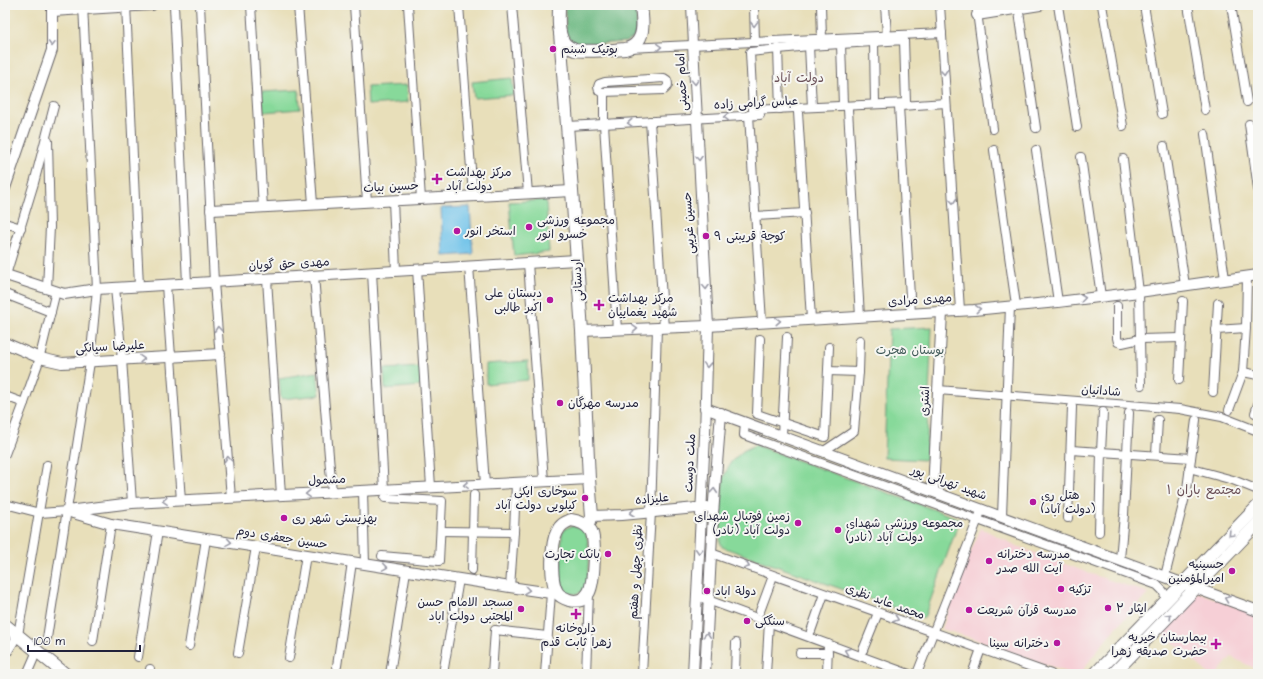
<svg xmlns="http://www.w3.org/2000/svg" width="1263" height="679" viewBox="0 0 1263 679" font-family="'Architects Daughter','Playpen Sans Arabic',sans-serif">
<style>
.built{fill:#f6cfd6}
.green{fill:#87d99a;stroke:#547e6a}
.forest{fill:#6db982;stroke:#486e5e}
.water{fill:#6cc1e9;stroke:#477292}
.lines{fill:none;stroke-linecap:round;stroke-linejoin:round}
.minor-casing{stroke:#676467;stroke-width:10}
.tertiary-casing{stroke:#676467;stroke-width:12}
.secondary-casing{stroke:#676467;stroke-width:14}
.minor{stroke:#fff;stroke-width:8}
.tertiary{stroke:#fff;stroke-width:10}
.secondary{stroke:#fff;stroke-width:12}
.oneway{stroke:#9c9ca7}
.poi-dot{fill:#b5179e;stroke:#f6f6f2;stroke-width:1.5}
.labels{text-anchor:middle;dominant-baseline:central;stroke-width:4;stroke-linejoin:round;paint-order:stroke}
.poi-label{font-size:12px;fill:#22223b;stroke:#f6f6f2;text-anchor:start}
.street-label{font-size:12px;fill:#22223b;stroke:#f6f6f2}
.park-label{font-size:12px;fill:#405958;stroke:#f6f6f2}
.neighbourhood-label{font-size:13px;fill:#6c5259;stroke:#f6f6f2}
</style>
<rect width="100%" height="100%" fill="#f6f6f2"/>
<filter id="ink" filterUnits="userSpaceOnUse"><feTurbulence type="fractalNoise" baseFrequency=".025" numOctaves="2"/><feDisplacementMap in="SourceGraphic" scale="8" xChannelSelector="R" yChannelSelector="G"/><feConvolveMatrix kernelMatrix="1 2 1 2 8 2 1 2 1" color-interpolation-filters="sRGB"/></filter>
<filter id="wash" filterUnits="userSpaceOnUse"><feTurbulence type="fractalNoise" baseFrequency=".012" numOctaves="4" result="noise"/><feDisplacementMap in="SourceGraphic" scale="16" xChannelSelector="R" yChannelSelector="G"/><feGaussianBlur stdDeviation="0.9" result="paint"/><feColorMatrix in="noise" values="0 0 0 0 0 0 0 0 0 0 0 0 0 0 0 0 0 1.4 0 .05"/><feComposite in="paint" operator="in"/></filter>
<g filter="url(#wash)">
<rect width="100%" height="100%" fill="#e8dfba"/>
<g class="built">
<path d="M981,528L1017,546L1094,575L1149,593L1108,636L1080,674H1071L978,640L942,629L960,576Z"/>
<path d="M1198,592L1258,616V670L1231,657L1217,674H1209L1160,631Z"/>
</g>
<g class="green">
<path d="M512,78L514,95L474,98L472,82Z"/>
<path d="M407,85L408,102L368,105L367,87Z"/>
<path d="M299,90L300,109L264,112L261,92Z"/>
<path d="M546,200L549,252L514,256L509,202Z"/>
<path d="M932,327L926,460L884,458L889,329Z"/>
<path d="M528,361V380L486,384V364Z"/>
<path d="M420,367L421,386L385,389L384,369Z"/>
<path d="M317,372L320,395L281,399L279,378Z"/>
<path d="M755,445L960,519L924,618L722,547L720,542L723,478L731,462L743,451Z"/>
<path d="M572,526C577,527 581,527 584,531C592,541 587,573 587,585C581,595 574,596 564,591L561,583V555L562,533L566,528Z"/>
</g>
<path class="forest" d="M565,5H636L637,30L633,38L626,42L580,45L572,41L566,33Z"/>
<path class="water" d="M470,207L473,254L443,256L441,208Z"/>
</g>
<g filter="url(#ink)">
<g class="lines">
<g class="minor-casing">
<g id="minor">
<path d="M126,5L139,286"/>
<path d="M174,5L187,283"/>
<path d="M200,5L214,282L231,498"/>
<path d="M251,5L263,208"/>
<path d="M298,5L313,204"/>
<path d="M354,5L367,202"/>
<path d="M408,5L421,199"/>
<path d="M459,5L473,196"/>
<path d="M512,5L528,193"/>
<path d="M691,5L693,45"/>
<path d="M754,5L755,42"/>
<path d="M821,5L822,39"/>
<path d="M885,5L887,36"/>
<path d="M940,5L960,310"/>
<path d="M976,5L993,129"/>
<path d="M1018,5L1036,128"/>
<path d="M1058,5L1077,127"/>
<path d="M1102,5L1123,126"/>
<path d="M1144,5L1162,114"/>
<path d="M1188,5L1205,110"/>
<path d="M1231,5L1247,102"/>
<path d="M904,40L906,103L753,110L750,52L809,46Z"/>
<path d="M874,43L875,104"/>
<path d="M841,44L843,105"/>
<path d="M809,46L812,107"/>
<path d="M629,48L942,33"/>
<path d="M778,48L780,109"/>
<path d="M664,78L667,80C669,85 668,87 664,90L602,92L599,91L598,87L599,84L605,82Z"/>
<path d="M604,92V124L617,330"/>
<path d="M899,106L911,314"/>
<path d="M901,106L946,103"/>
<path d="M848,109L860,317"/>
<path d="M798,112L811,319"/>
<path d="M749,115L762,322"/>
<path d="M650,121L664,328"/>
<path d="M1249,124L1258,189"/>
<path d="M568,126L760,115"/>
<path d="M1205,134L1225,279"/>
<path d="M1164,146L1185,285"/>
<path d="M994,150L1016,305"/>
<path d="M1036,150L1058,302"/>
<path d="M1081,157L1101,296"/>
<path d="M1123,159L1139,292L1141,385"/>
<path d="M393,200L396,271"/>
<path d="M755,216L805,213"/>
<path d="M5,223L21,228"/>
<path d="M528,263L544,481"/>
<path d="M469,266L485,484"/>
<path d="M417,269L431,487"/>
<path d="M372,272L384,490"/>
<path d="M6,275L34,183L54,106"/>
<path d="M314,276L332,492"/>
<path d="M267,279L281,495"/>
<path d="M166,285L181,501"/>
<path d="M47,288L50,227L48,141"/>
<path d="M115,288L122,359L132,503"/>
<path d="M5,294L51,312"/>
<path d="M1117,306V338L1118,342L1122,343L1140,339L1181,338"/>
<path d="M1216,330L1246,328"/>
<path d="M760,339L757,414L825,437L829,347"/>
<path d="M41,352L56,291"/>
<path d="M828,371L859,372L860,340"/>
<path d="M1243,372L1258,375"/>
<path d="M1179,380L1183,301"/>
<path d="M938,390L1180,409L1222,417L1258,431"/>
<path d="M1213,392L1218,303"/>
<path d="M5,396L24,403"/>
<path d="M1229,410L1243,372L1246,328L1247,276"/>
<path d="M1255,413L1258,404"/>
<path d="M745,422L744,435L1157,585L1163,591L1167,601"/>
<path d="M782,435L787,337"/>
<path d="M1071,450L1191,458"/>
<path d="M824,451L854,431L859,372"/>
<path d="M5,454L24,403L40,358"/>
<path d="M1156,455L1158,420"/>
<path d="M1189,468L1233,480L1258,490"/>
<path d="M363,491L365,564"/>
<path d="M5,504L40,513L67,511"/>
<path d="M1002,516L1010,306"/>
<path d="M1068,518L1072,407"/>
<path d="M441,531L514,532"/>
<path d="M1099,532L1101,452L1103,412"/>
<path d="M711,553L1051,674"/>
<path d="M382,556L439,561L442,501L385,498"/>
<path d="M1120,559L1124,515L1129,413"/>
<path d="M472,570L474,495"/>
<path d="M1165,576L1187,489L1196,420"/>
<path d="M510,587L514,532L516,483"/>
<path d="M697,596L909,674"/>
<path d="M760,611L773,576"/>
<path d="M811,631L824,594"/>
<path d="M47,638L90,362L97,289L83,5"/>
<path d="M93,641L111,524"/>
<path d="M189,646L206,539"/>
<path d="M863,650L878,613"/>
<path d="M238,653L256,547"/>
<path d="M800,653H828"/>
<path d="M5,656L18,635L47,465"/>
<path d="M138,657L158,531"/>
<path d="M289,658L306,555"/>
<path d="M337,666L352,562"/>
<path d="M918,671L982,509"/>
<path d="M27,674L37,651"/>
<path d="M149,674L150,669"/>
<path d="M390,674L406,571"/>
<path d="M443,674L459,579"/>
<path d="M492,674L495,630L547,636"/>
<path d="M545,674L551,593"/>
<path d="M586,674L589,593"/>
<path d="M642,674L651,512L657,328"/>
<path d="M735,674L736,643"/>
<path d="M766,674L769,622"/>
<path d="M827,674L828,644"/>
<path d="M972,674L981,649"/>
</g>
</g>
<g class="tertiary-casing">
<g id="tertiary">
<path d="M52,11L152,5"/>
<path d="M977,15L1040,5"/>
<path d="M5,188L52,50V5"/>
<path d="M211,210L572,191"/>
<path d="M6,275L64,294L97,289L576,260"/>
<path d="M582,331L708,326L974,310L1058,302L1139,292L1258,275"/>
<path d="M5,343L40,358L62,363L220,354"/>
<path d="M705,408L1258,611"/>
<path d="M933,491L942,312"/>
<path d="M67,511L132,503L589,479"/>
<path d="M73,513L111,524L510,587L551,593L557,592"/>
<path d="M592,516L622,515L707,507"/>
<path d="M693,674L705,435L708,326L693,45"/>
<path d="M705,674L713,514L721,413"/>
</g>
</g>
<g class="secondary-casing">
<g id="secondary">
<path d="M559,5C559,17 557,34 565,44C568,47 572,49 575,50C585,52 615,50 625,49C630,48 635,45 638,41C645,32 642,16 641,5"/>
<path d="M560,33L572,191L582,331L589,479L592,516L588,527"/>
<path d="M571,520C579,521 586,523 591,531C596,540 594,582 589,592C588,594 584,599 581,600C578,601 572,601 569,600C564,598 559,596 557,592C550,581 551,543 557,532C560,525 564,523 571,520Z"/>
<path d="M5,625L65,674"/>
<path d="M1095,674L1258,506"/>
<path d="M1113,674L1258,523"/>
</g>
</g>
<use href="#minor" class="minor"/>
<use href="#tertiary" class="tertiary"/>
<use href="#secondary" class="secondary"/>
</g>
<defs><path id="oneway-chevron" d="M-2-3.5L2.5 0L-2 3.5" fill="none" stroke-width="1.6" stroke-linecap="round" stroke-linejoin="round"/></defs>
<g class="oneway">
<use href="#oneway-chevron" transform="translate(754 24) rotate(88)"/>
<use href="#oneway-chevron" transform="translate(52 44) rotate(91)"/>
<use href="#oneway-chevron" transform="translate(659 47) rotate(-3)"/>
<use href="#oneway-chevron" transform="translate(944 72) rotate(86)"/>
<use href="#oneway-chevron" transform="translate(695 82) rotate(87)"/>
<use href="#oneway-chevron" transform="translate(726 117) rotate(177)"/>
<use href="#oneway-chevron" transform="translate(630 123) rotate(176)"/>
<use href="#oneway-chevron" transform="translate(699 158) rotate(87)"/>
<use href="#oneway-chevron" transform="translate(953 201) rotate(86)"/>
<use href="#oneway-chevron" transform="translate(706 287) rotate(87)"/>
<use href="#oneway-chevron" transform="translate(1083 298) rotate(-7)"/>
<use href="#oneway-chevron" transform="translate(978 309) rotate(-5)"/>
<use href="#oneway-chevron" transform="translate(778 321) rotate(-3)"/>
<use href="#oneway-chevron" transform="translate(218 329) rotate(-95)"/>
<use href="#oneway-chevron" transform="translate(635 329) rotate(-2)"/>
<use href="#oneway-chevron" transform="translate(142 359) rotate(-2)"/>
<use href="#oneway-chevron" transform="translate(707 365) rotate(92)"/>
<use href="#oneway-chevron" transform="translate(228 459) rotate(-95)"/>
<use href="#oneway-chevron" transform="translate(466 485) rotate(177)"/>
<use href="#oneway-chevron" transform="translate(714 491) rotate(-85)"/>
<use href="#oneway-chevron" transform="translate(308 494) rotate(177)"/>
<use href="#oneway-chevron" transform="translate(165 501) rotate(177)"/>
<use href="#oneway-chevron" transform="translate(632 513) rotate(174)"/>
<use href="#oneway-chevron" transform="translate(1231 534) rotate(134)"/>
<use href="#oneway-chevron" transform="translate(229 542) rotate(9)"/>
<use href="#oneway-chevron" transform="translate(699 551) rotate(93)"/>
<use href="#oneway-chevron" transform="translate(747 566) rotate(20)"/>
<use href="#oneway-chevron" transform="translate(385 567) rotate(9)"/>
<use href="#oneway-chevron" transform="translate(527 590) rotate(8)"/>
<use href="#oneway-chevron" transform="translate(1227 599) rotate(-159)"/>
<use href="#oneway-chevron" transform="translate(1169 616) rotate(-46)"/>
<use href="#oneway-chevron" transform="translate(896 619) rotate(19)"/>
<use href="#oneway-chevron" transform="translate(707 635) rotate(-87)"/>
<use href="#oneway-chevron" transform="translate(847 651) rotate(-159)"/>
</g>
</g>
<g class="poi-dot">
<circle cx="553" cy="49" r="4"/>
<path d="M435 173h4v4h4v4h-4v4h-4v-4h-4v-4h4z"/>
<circle cx="529" cy="227" r="4"/>
<circle cx="457" cy="231" r="4"/>
<circle cx="706" cy="236" r="4"/>
<circle cx="550" cy="300" r="4"/>
<path d="M597 299h4v4h4v4h-4v4h-4v-4h-4v-4h4z"/>
<circle cx="560" cy="403" r="4"/>
<circle cx="585" cy="498" r="4"/>
<circle cx="1033" cy="502" r="4"/>
<circle cx="284" cy="518" r="4"/>
<circle cx="798" cy="523" r="4"/>
<circle cx="838" cy="530" r="4"/>
<circle cx="608" cy="554" r="4"/>
<circle cx="989" cy="561" r="4"/>
<circle cx="1232" cy="571" r="4"/>
<circle cx="1061" cy="589" r="4"/>
<circle cx="707" cy="591" r="4"/>
<circle cx="1108" cy="608" r="4"/>
<circle cx="521" cy="609" r="4"/>
<circle cx="969" cy="610" r="4"/>
<path d="M574 608h4v4h4v4h-4v4h-4v-4h-4v-4h4z"/>
<circle cx="747" cy="621" r="4"/>
<circle cx="1057" cy="643" r="4"/>
<path d="M1214 638h4v4h4v4h-4v4h-4v-4h-4v-4h4z"/>
</g>
<g class="labels">
<g class="poi-label">
<text x="561" y="49">بوتیک شبنم</text>
<text x="446" y="172">مرکز بهداشت<tspan x="446" dy="14">دولت آباد</tspan></text>
<text x="537" y="220">مجموعه ورزشی<tspan x="537" dy="14">خسرو انور</tspan></text>
<text x="465" y="231">استخر انور</text>
<text x="714" y="236">۹ کوجة قریبتی</text>
<text x="542" y="293" text-anchor="end">دبستان علی<tspan x="542" dy="14">اکبر طالبی</tspan></text>
<text x="608" y="298">مرکز بهداشت<tspan x="608" dy="14">شهید یغماییان</tspan></text>
<text x="568" y="403">مدرسه مهرگان</text>
<text x="577" y="491" text-anchor="end">سوخاری ایکی<tspan x="577" dy="14">کیلویی دولت آباد</tspan></text>
<text x="1041" y="495">هتل ری<tspan x="1041" dy="14">(دولت آباد)</tspan></text>
<text x="790" y="516" text-anchor="end">زمین فوتبال شهدای<tspan x="790" dy="14">دولت آباد (نادر)</tspan></text>
<text x="292" y="518">بهزیستی شهر ری</text>
<text x="846" y="523">مجموعه ورزشی شهدای<tspan x="846" dy="14">دولت آباد (نادر)</tspan></text>
<text x="600" y="554" text-anchor="end">بانک تجارت</text>
<text x="997" y="554">مدرسه دخترانه<tspan x="997" dy="14">آیت الله صدر</tspan></text>
<text x="1224" y="564" text-anchor="end">حسینیه<tspan x="1224" dy="14">امیرالمؤمنین</tspan></text>
<text x="1069" y="589">تزکیه</text>
<text x="715" y="591">دولة اباد</text>
<text x="513" y="602" text-anchor="end">مسجد الامام حسن<tspan x="513" dy="14">المجتبى دولت اباد</tspan></text>
<text x="1116" y="608">ایثار ۲</text>
<text x="977" y="610">مدرسه قرآن شریعت</text>
<text x="755" y="621">سنگکی</text>
<text x="576" y="628" text-anchor="middle">داروخانه<tspan x="576" dy="14">زهرا ثابت قدم</tspan></text>
<text x="1207" y="637" text-anchor="end">بیمارستان خیریه<tspan x="1207" dy="14">حضرت صدیقه زهرا</tspan></text>
<text x="1049" y="643" text-anchor="end">دخترانه سینا</text>
</g>
<g class="street-label">
<text transform="translate(682 82) rotate(-93)">امام خمینی</text>
<text transform="translate(756 103) rotate(-3)">عباس گرامی زاده</text>
<text transform="translate(391 187) rotate(-3)">حسین بیات</text>
<text transform="translate(689 223) rotate(-93)">حسین غریبی</text>
<text transform="translate(289 264) rotate(-3)">مهدی حق گویان</text>
<text transform="translate(578 280) rotate(-94)">اردستانی</text>
<text transform="translate(920 300) rotate(-4)">مهدی مرادی</text>
<text transform="translate(110 347) rotate(-3)">علیرضا سیانکی</text>
<text transform="translate(1101 391) rotate(4)">شادانیان</text>
<text transform="translate(925 401) rotate(-87)">اشتری</text>
<text transform="translate(690 463) rotate(-87)">ملت دوست</text>
<text transform="translate(327 480) rotate(-3)">مشمول</text>
<text transform="translate(949 483) rotate(20)">شهید تهرانی پور</text>
<text transform="translate(652 499) rotate(-5)">علیزاده</text>
<text transform="translate(282 538) rotate(9)">حسین جعفری دوم</text>
<text transform="translate(636 572) rotate(-87)">نظری چهل و هفتم</text>
<text transform="translate(885 602) rotate(20)">محمد عابد نظری</text>
</g>
<g class="park-label">
<text x="910" y="350">بوستان هجرت</text>
</g>
<g class="neighbourhood-label">
<text x="799" y="78">دولت آباد</text>
<text x="1204" y="490">مجتمع باران ١</text>
</g>
</g>
<rect width="1263" height="679" fill="none" stroke="#f6f6f2" stroke-width="20"/>
<path d="M28 645v6h112v-6" fill="none" stroke="#22223b" stroke-width="2"/>
<text x="34" y="645" font-size="12" fill="#22223b" stroke="#f6f6f2" stroke-width="3" paint-order="stroke">100 m</text>
</svg>
